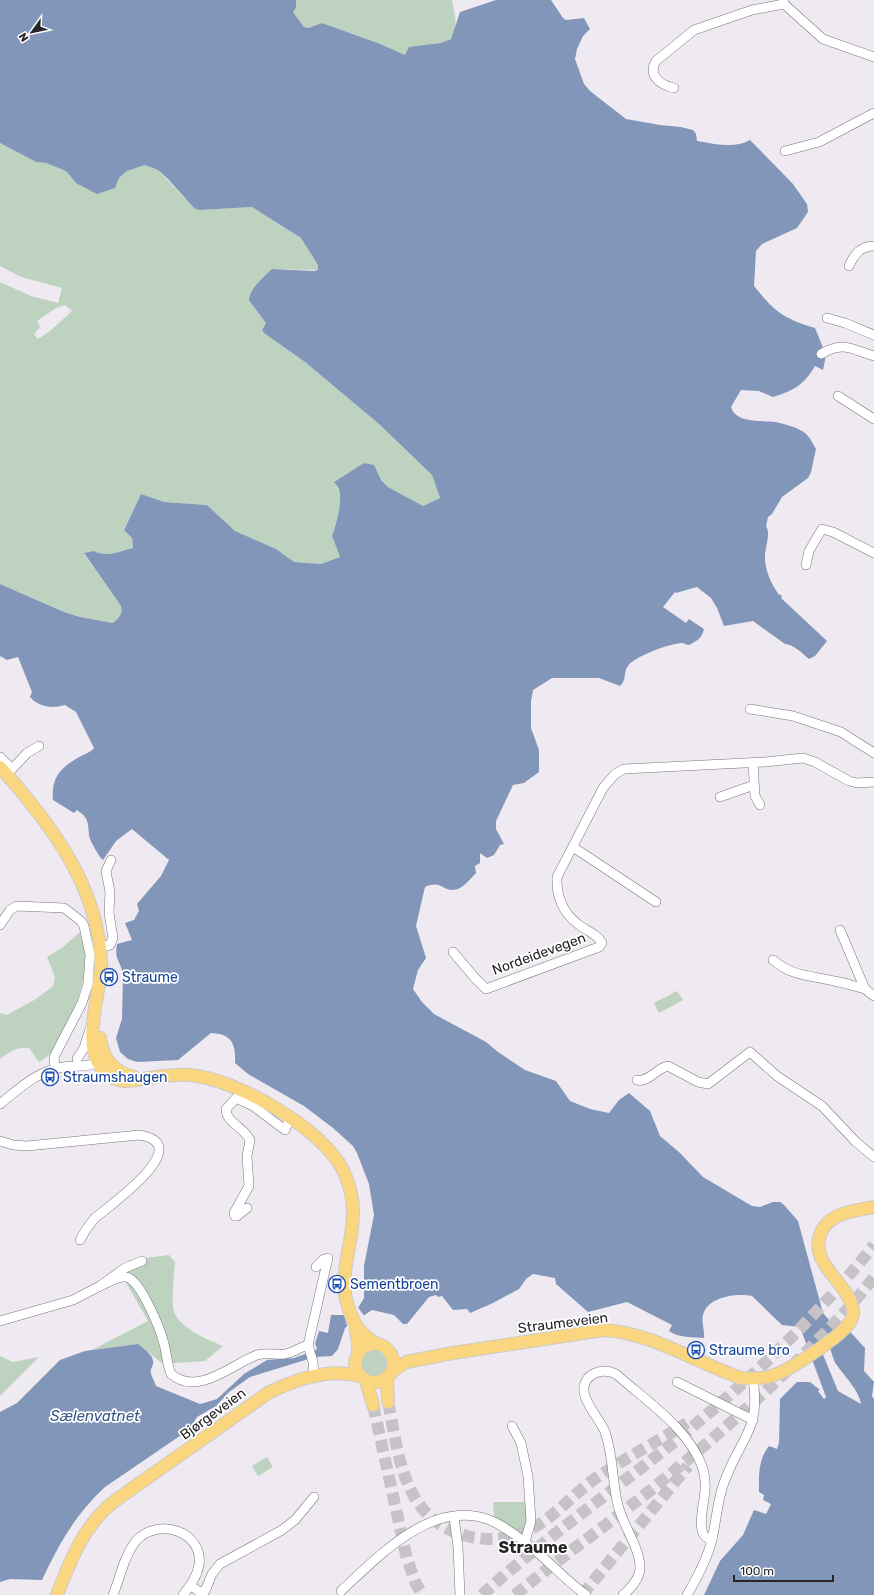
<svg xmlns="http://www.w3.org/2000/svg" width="874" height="1595" viewBox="0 0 874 1595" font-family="Rubik,sans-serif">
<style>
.green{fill:#bed3bf;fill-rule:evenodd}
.water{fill:#8196b8;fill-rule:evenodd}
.pier{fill:#efeaf1}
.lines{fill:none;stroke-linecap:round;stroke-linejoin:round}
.major-tunnel{stroke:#c7c2c8;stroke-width:12;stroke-dasharray:12 6;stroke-linecap:butt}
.minor-casing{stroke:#79747a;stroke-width:10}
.major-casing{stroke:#cbcacb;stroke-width:14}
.minor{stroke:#fff;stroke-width:9}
.major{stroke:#fad680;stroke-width:12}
.labels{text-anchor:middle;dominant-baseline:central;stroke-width:3.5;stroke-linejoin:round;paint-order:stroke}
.street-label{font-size:14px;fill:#262426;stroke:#fff}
.transit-label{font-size:14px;fill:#164399;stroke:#fff;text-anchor:start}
.water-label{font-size:15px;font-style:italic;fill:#385685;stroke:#fff}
.quarter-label{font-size:16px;font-weight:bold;fill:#262426;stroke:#fff}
</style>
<rect width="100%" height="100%" fill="#efeaf1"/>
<g class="green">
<path d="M296,0H452C454,13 461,32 448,41L405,55L322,23L308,28L304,27L293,12L296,8Z"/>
<path d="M0,143L36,162L46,163L61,169L67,172L76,183L116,186L119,178L127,171L145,165L158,170L194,208L199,210L252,207L301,238L318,265V270L272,269L249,296L266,323L262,330L264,333L305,362L379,424L432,475L440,498L423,506L388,487L381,480L374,466L364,463L334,482C335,484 337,485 338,487C344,497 336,526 332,536L340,557L321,564L294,562L276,549L235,531L207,505L163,502L141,494L124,529L132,538L133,548C120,551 107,558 94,551L84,554L121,606C123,614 119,618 113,623L80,617L64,612L0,584V282L31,296L58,303L62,288L21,277L0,266ZM65,305L72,311L50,331L38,339L34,334L40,327L37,321L56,308Z"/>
<path d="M80,932C82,940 86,951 86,959C85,985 64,1051 39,1062L29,1048C17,1047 9,1052 0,1059V1013L7,1015L36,999L53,986L55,977L47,957L63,947Z"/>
<path d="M677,991L683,1000L659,1013L654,1003Z"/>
<path d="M169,1255L175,1262C174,1272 171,1304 174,1312C182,1330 207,1339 223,1346L205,1361L163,1364L138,1344L92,1350L148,1321L124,1279L129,1260Z"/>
<circle cx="374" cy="1363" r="13"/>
<path d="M0,1356L13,1362L39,1357L0,1396Z"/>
<path d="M267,1457L273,1467L258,1476L252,1466Z"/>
<path d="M493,1502H528L526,1533L522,1534L494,1517Z"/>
</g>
<path class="water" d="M0,0H296V8L293,12L304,27L308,28L322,23L380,44L405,55L409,47L441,43L451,39L460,12L496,0H551L563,18L566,20L584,18L590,29L583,36L577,49L575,59L584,84L590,91L626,119L660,125L681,127L693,130L696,134L697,141C715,144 734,149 750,140L793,184L807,204L808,212L797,228L762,244L756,251L754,286C775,312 783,318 815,328L826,355L823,370L815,366C804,385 793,391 773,397L759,391L741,390L731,407C736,424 762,420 776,422C783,424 793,426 800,430C808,433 812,442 816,449L811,472L808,478L782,497L772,514L768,517L766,526C771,534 765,547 765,557C765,571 771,583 779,595L780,594L782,597L781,598L827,641L815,656L809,659C802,653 793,644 785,644L753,621L724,626L717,608L711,598L697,587L676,593L675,592L663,607L686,623L689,619L704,629C702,638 697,641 689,645C687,645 685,644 683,643C673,642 633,657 628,666C623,672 627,680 620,686L599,678H552L533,690L531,701V728L539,750V772L524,783L513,785L496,821V829L504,844L500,845L494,855L487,858L480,853V863L475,866L476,873C470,879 462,890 453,890C442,890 440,880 425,887L416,926L426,958L418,970L413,989L422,1002L434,1014L486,1042L498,1052L525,1070L556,1081L570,1101L590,1109L609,1113L619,1100L629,1093L650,1111L660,1136L680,1153L703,1177L752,1206L760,1207L773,1202H780L784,1205L798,1221L823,1313L829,1320L842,1323L865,1348L864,1371L874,1382L872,1396L874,1399V1595H704L720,1561L743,1535L754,1510L766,1514L771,1504L763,1500L764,1495L759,1492C759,1475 758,1460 769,1446L777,1449L779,1443L780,1399L797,1382H810L820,1390L818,1391L824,1399L826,1397L800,1327L782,1325L752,1296C737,1293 708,1296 703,1315C701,1322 705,1331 704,1338C694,1337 678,1338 669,1331L672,1325L627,1302L588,1312L556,1284L555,1278L533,1274L526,1279L519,1289L493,1303L470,1313L467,1309L453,1310L442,1296L438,1297L436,1295L429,1297L407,1324H403L394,1315L372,1310L345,1328L338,1349L332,1356L315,1357L250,1377L229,1392L216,1406L197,1417L190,1429L105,1487C75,1515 59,1544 42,1580L10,1579L0,1582V1412L17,1403L60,1360L85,1351L138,1344C144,1349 155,1356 153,1364C152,1368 150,1369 151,1374L156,1386L200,1404L204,1403L217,1399L244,1374L267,1360L294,1358L316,1350L317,1348L315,1344L319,1331L328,1333L331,1315H344L358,1308L364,1298V1266L374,1215L369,1184L357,1153L353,1146L333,1128L304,1106L248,1074L235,1063C236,1044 232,1034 211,1033L178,1060L137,1062L128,1059L120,1052L116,1038L122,1019L123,975C121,960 114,962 117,944L132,940L125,923L134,920L139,911L137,904L161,876L169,860L132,829L116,841L103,860C99,857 89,839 89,835C88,823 89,818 77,810L74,813L53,800C51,777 61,767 81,756C85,754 91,752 94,748L76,712L65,705C52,709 39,707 30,697L32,692L18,657L7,660L0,656V584L64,612L80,617L113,623C119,618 123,614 121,606L84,553L94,551C107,558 120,551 133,548L132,538L124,530L141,494L164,502L207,505L235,531L276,549L294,562L321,564L340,557L332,536C336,526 344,497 338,487C337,485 335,484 334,482L364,463L374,465L381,480L388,487L423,506L440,498L432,475L379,424L305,362L264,333L262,330L266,323L249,300C249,289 265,276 272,269L314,271L318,270V265L301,238L252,207L199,210L194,208L168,179L158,170L145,165L127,171L119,178L115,188L97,194L76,183L67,172L61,169L46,163L36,162L0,143ZM819,1335C830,1337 831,1356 836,1364C844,1376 859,1390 861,1404L838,1391L819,1345Z"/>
<path class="pier" d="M357,1306L365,1317L348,1329L344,1315Z"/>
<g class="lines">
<g class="major-tunnel">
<path d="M388,1402C399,1456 403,1520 467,1536C487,1541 510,1540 529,1530C554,1518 573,1494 596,1478C625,1458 657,1442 687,1423"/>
<path d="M373,1405L407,1559L416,1584L423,1595"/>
<path d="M482,1595C552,1531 632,1479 704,1417C766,1365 824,1308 874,1245"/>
<path d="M515,1595C556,1561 600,1530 642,1497C698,1452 752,1406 803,1355C828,1330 853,1305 874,1277"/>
<path d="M582,1595L688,1466"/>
</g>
<g class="minor-casing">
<g id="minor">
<path d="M783,0L784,4L823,39L874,57"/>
<path d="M674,88C661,85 647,76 656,61L694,30L752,10L784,4"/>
<path d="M785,151L819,142L874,113"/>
<path d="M849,266C854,255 860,246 874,246"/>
<path d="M827,318L845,323L874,335"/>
<path d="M821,354C844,341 850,349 874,356"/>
<path d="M838,396L874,419"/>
<path d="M806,565L809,551L822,529L833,532L874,553"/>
<path d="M750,709L793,716L841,732L874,753"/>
<path d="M0,757L12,769L27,753L39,746"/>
<path d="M753,763L755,796L760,805"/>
<path d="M720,797L754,785"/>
<path d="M573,847L656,902"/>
<path d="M0,925L10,910L17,906L64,908L81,921L84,926L90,955L88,984L82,1003L54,1057L55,1068"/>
<path d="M840,930L865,989L874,996"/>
<path d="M100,947L110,945L113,938L109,913L110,892L106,871L111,860"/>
<path d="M453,952L475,978L486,989L599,947L602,943C598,936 592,933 585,929C565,917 556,900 557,877L603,788L615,774L624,769L765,762L803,758L815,762L849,781L857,783L874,782"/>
<path d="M773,960C793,977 810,975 834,981C845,983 855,986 865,989"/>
<path d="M77,1059L84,1048L90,1029"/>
<path d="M637,1080C648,1083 657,1068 668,1066L698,1082L708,1084L750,1052L777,1076L822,1106L856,1142L874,1157"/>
<path d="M0,1104C21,1087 36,1072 63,1067C75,1065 93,1069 101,1058"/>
<path d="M0,1141L13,1145L27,1146L139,1135C199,1144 107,1207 94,1219C88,1226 84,1232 80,1240"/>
<path d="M247,1208L237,1216H235L234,1213L249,1186L247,1156L250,1140C245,1128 226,1123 226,1109L236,1098L253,1106L285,1130L290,1118"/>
<path d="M100,1286C108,1283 117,1276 126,1277C140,1278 161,1331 164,1344C167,1354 167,1365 171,1374C198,1397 232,1364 257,1355C266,1352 275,1355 285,1354C293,1353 300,1347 308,1345"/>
<path d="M0,1321L73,1300L100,1286L125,1268L142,1261"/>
<path d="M314,1376L313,1362L308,1345L328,1258L324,1259L316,1267"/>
<path d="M677,1382L753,1420"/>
<path d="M512,1426L521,1443L528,1476L531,1521L525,1542"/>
<path d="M454,1517L458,1547L460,1595"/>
<path d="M191,1586L200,1592L205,1591L212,1574L220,1564L282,1530L295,1520L314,1497"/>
<path d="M341,1591C378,1557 430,1500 487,1519C501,1524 514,1534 526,1543C547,1559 564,1579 586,1595"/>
<path d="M113,1595C120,1578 124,1556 136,1541C158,1516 204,1532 199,1565C197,1577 190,1586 183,1595"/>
<path d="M623,1595C631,1588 640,1579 640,1567C639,1544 621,1524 617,1501C612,1478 613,1454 605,1432C600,1419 586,1406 584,1392C582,1374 602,1367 616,1374C646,1401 690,1429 703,1469C710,1492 698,1512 702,1530C703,1536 707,1538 712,1540"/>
<path d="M687,1595C697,1578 708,1558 712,1539C717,1519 717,1499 725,1480C741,1437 761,1430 753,1379"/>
</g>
</g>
<g class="major-casing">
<g id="major">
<path d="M0,767C49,822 99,886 101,963C101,995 79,1047 105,1072C119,1086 133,1080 150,1078C163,1076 177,1074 190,1075C236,1079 322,1128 343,1170C349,1183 353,1198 353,1212C353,1250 335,1278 351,1315C356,1328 365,1338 377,1344"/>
<path d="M100,1038C103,1059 113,1072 134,1077"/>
<path d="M356,1326C355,1335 360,1345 358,1353C357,1356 356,1359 355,1362C355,1376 370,1387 383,1380C410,1366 380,1326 358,1353"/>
<path d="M391,1372L406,1362L453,1353L603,1330C650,1332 697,1363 741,1378C753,1379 763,1379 774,1375C790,1370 836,1339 847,1326C851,1322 854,1315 853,1310C848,1282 810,1265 820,1235C828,1212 854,1211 874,1207"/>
<path d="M387,1377L388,1402"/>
<path d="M366,1381L373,1405"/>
<path d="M57,1595C71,1559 84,1524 116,1500L268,1393C296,1379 330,1368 360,1376"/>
</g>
</g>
<use href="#minor" class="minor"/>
<use href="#major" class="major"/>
</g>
<defs>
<g id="bus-ring" transform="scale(0.9)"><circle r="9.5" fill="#fff" stroke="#1a4fb4" stroke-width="1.5"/><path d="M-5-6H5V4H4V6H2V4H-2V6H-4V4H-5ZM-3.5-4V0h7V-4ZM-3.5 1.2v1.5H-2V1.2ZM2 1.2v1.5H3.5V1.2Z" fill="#1a4fb4"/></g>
</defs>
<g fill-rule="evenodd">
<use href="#bus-ring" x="109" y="977"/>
<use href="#bus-ring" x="50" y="1077"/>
<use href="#bus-ring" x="337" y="1284"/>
<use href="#bus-ring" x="696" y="1350"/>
</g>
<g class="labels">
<g class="street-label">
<text transform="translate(539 954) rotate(-20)">Nordeidevegen</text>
<text transform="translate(563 1323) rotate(-7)">Straumeveien</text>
<text transform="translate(213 1414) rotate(-36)">Bjørgeveien</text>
</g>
<g class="transit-label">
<text x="122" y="977">Straume</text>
<text x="63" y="1077">Straumshaugen</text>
<text x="350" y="1284">Sementbroen</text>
<text x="709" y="1350">Straume bro</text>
</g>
<g class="water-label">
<text x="95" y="1416">Sælenvatnet</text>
</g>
<g class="quarter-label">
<text x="533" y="1547">Straume</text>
</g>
</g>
<g transform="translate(32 32) rotate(237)" stroke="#ffffff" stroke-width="3" paint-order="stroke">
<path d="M0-3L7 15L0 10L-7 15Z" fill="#262426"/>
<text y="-6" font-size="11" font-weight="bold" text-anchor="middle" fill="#262426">N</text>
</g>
<path d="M734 1575v6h99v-6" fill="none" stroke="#262426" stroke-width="2"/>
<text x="740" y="1575" font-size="12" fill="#262426" stroke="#ffffff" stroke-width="3" paint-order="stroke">100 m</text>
</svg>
